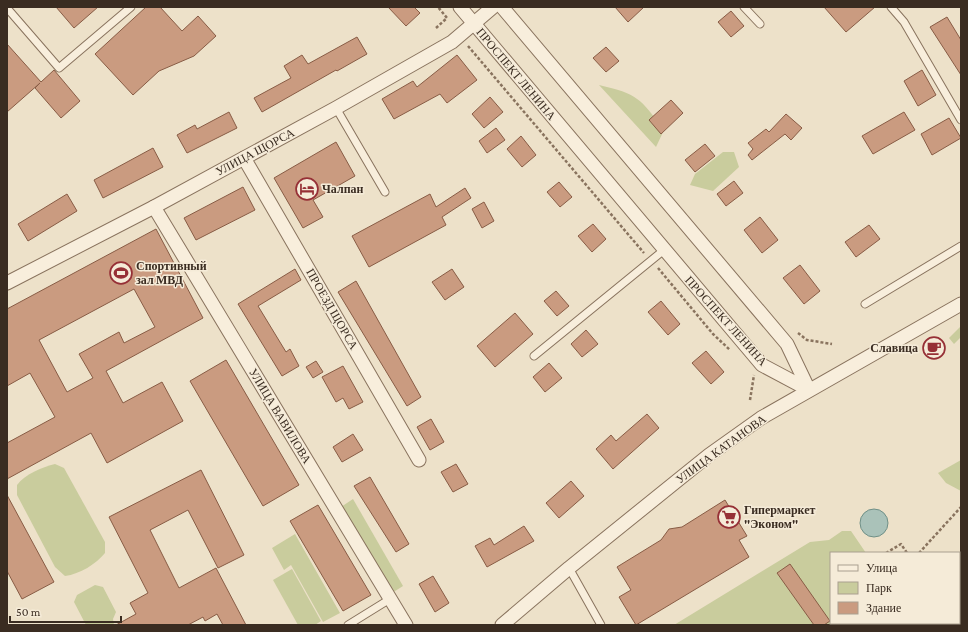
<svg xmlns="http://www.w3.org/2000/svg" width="968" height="632" viewBox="0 0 968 632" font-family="'Crimson Pro',serif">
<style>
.green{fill:#c9cc9d}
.water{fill:#aac2b9;stroke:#709087}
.building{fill:#ca9b80;stroke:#885c45;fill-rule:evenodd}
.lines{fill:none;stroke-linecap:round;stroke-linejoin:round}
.lane-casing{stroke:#89735e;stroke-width:9}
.street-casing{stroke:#89735e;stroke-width:15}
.path{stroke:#89735e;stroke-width:2.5;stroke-dasharray:3 2;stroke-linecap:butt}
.lane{stroke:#f8eedc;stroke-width:7}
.street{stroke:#f8eedc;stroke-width:13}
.labels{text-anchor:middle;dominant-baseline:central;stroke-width:3;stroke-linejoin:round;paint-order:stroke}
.street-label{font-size:12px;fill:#3a2c21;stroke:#f5ebd8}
.poi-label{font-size:12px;font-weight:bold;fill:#3a2c21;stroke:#f5ebd8;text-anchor:start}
</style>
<rect width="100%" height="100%" fill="#ede1c9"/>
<g class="green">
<path d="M599,85C638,94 640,98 664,130L656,147Z"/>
<path d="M723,152H734L739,167L713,191L690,185L695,174Z"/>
<path d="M961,326V337L954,344L949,338Z"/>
<path d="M961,460V491L946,483L938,473Z"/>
<path d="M55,464L64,468L105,542V553C96,564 80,574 65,576L55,567L17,495V485C25,474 43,467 55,464Z"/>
<path d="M353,499L403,586L392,593L341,507Z"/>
<path d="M842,531H851L866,553H831V623H917L918,625H674L810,542L829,540Z"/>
<path d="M295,534L340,613L323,622L291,565L284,570L272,548Z"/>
<path d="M292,569L321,621L315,625H298L273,580Z"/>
<path d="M95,585L103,587L116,612L113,619L114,625H86L74,602L77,595Z"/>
</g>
<circle class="water" cx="874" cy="523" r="14"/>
<g class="building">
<path d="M56,7H98L74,28Z"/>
<path d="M146,7H160L182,31L198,16L216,36L194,56L159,71L133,95L95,54Z"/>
<path d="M388,7H414L420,13L406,26Z"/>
<path d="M615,7H644L628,22Z"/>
<path d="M824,7H875L846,32Z"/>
<path d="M731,11L744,26L731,37L718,22Z"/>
<path d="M947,17L961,40V75L930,27Z"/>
<path d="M357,37L367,54L337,71L336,70L262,112L254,98L291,78L284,66L302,55L308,64Z"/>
<path d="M7,44L41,82L54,70L80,101L61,118L35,88L40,83L7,112Z"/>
<path d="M606,47L619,61L606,72L593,58Z"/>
<path d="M457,55L477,80L447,103L440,94L394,119L382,99L413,81L417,87Z"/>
<path d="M922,70L936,95L918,106L904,81Z"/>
<path d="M490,97L503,112L484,128L472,114Z"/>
<path d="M671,100L683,113L661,134L649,120Z"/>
<path d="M229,112L237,128L187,153L177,135L195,125L197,129Z"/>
<path d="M904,112L915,130L873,154L862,136Z"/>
<path d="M786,114L802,128L791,140L785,134L752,160L748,155L753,149L748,143L766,129L769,132Z"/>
<path d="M949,118L961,138L932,155L921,134Z"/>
<path d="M496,128L505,140L487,153L479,141Z"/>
<path d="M521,136L536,155L522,167L507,149Z"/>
<path d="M336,142L355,176L313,200L323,217L303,228L274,178Z"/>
<path d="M705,144L715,156L695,172L685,160Z"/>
<path d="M153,148L163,167L103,198L94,180Z"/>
<path d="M734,181L743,193L726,206L717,194Z"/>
<path d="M559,182L572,197L560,207L547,192Z"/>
<path d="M243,187L255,210L196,240L184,218Z"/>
<path d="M465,188L471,198L442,217L446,225L369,267L352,236L430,194L436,207Z"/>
<path d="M67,194L77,211L28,241L18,224Z"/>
<path d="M484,202L494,221L482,228L472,209Z"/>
<path d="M760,217L778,240L762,253L744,230Z"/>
<path d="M593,224L606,239L592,252L578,236Z"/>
<path d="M869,225L880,239L856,257L845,242Z"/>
<path d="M156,229L203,318L106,371L123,403L162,382L183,421L107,463L91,433L7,479V443L55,417L30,373L7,386V309ZM134,289L155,327L124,343L119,332L79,354L93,378L67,392L39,340Z"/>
<path d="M800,265L820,291L804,304L783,278Z"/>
<path d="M295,269L301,280L258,306L286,352L290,349L299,366L282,376L238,304Z"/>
<path d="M452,269L464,287L445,300L432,282Z"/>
<path d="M356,281L421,397L407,406L338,292Z"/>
<path d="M556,291L569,306L557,316L544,301Z"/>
<path d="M661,301L680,324L668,335L648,312Z"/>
<path d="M515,313L533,334L495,367L477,346Z"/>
<path d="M586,330L598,344L582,357L571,344Z"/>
<path d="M706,351L724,372L711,384L692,363Z"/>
<path d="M226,360L299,485L263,506L190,381Z"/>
<path d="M316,361L323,372L313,378L306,367Z"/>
<path d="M549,363L562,378L545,392L533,377Z"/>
<path d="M343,366L363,402L349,409L343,398L336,402L322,377Z"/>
<path d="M647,414L659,428L613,469L596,449L611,435L616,441Z"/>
<path d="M431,419L444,442L430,450L417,427Z"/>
<path d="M353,434L363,450L342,462L333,447Z"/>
<path d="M456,464L468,484L453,492L441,472Z"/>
<path d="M201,470L244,555L218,568L188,510L150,530L179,588L216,568L246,625H223L217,614L205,621L203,617L188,625H116L136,614L130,603L148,593L109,517Z"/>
<path d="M370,477L409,544L396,552L354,486Z"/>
<path d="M571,481L584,496L559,518L546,503Z"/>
<path d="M7,495L54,582L22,599L7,571Z"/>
<path d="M725,500L747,536L739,540L749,557L636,625L619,597L631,590L617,567L661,540L669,529L682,527Z"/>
<path d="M318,505L371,595L343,611L290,521Z"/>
<path d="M524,526L534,541L487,567L475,546L490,538L494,545Z"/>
<path d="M790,564L830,621L824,625H814L777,573Z"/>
<path d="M433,576L449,603L435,612L419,584Z"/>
</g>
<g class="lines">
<g class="lane-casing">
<g id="lane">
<path d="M744,7L760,24"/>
<path d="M891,7L904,22L961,120"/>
<path d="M7,8L59,68L131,7"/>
<path d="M336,108L385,192"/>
<path d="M865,304L961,246"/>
<path d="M534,356L664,250"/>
<path d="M569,568L601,625"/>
<path d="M348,625L390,599"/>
</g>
</g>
<g class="street-casing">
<g id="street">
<path d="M460,7L762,365L809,390"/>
<path d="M502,7L787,344L809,390"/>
<path d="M244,158L419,460"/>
<path d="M154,207L406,625"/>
<path d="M7,283L154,207L336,108L452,42L493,7"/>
<path d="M502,625L569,568L709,455L761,418L961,304"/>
</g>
</g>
<g class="path">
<path d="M436,28L447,18L438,7"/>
<path d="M468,46L644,253"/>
<path d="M658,268L713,334L730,350"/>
<path d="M798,333L807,340L832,344"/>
<path d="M750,400L754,375"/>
<path d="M886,553L901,544L907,553"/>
<path d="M919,553L961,507"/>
<path d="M921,623L922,625"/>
<path d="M949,623L951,625"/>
</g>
<use href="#lane" class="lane"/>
<use href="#street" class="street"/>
</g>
<defs>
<g id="hotel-ring" transform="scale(1.15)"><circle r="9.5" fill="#f5ebd8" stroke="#963036" stroke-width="1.5"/><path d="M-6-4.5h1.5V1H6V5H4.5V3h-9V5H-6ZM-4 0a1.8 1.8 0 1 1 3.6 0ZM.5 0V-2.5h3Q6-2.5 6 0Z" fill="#963036"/></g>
<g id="stadium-ring" transform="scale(1.15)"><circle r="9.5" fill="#f5ebd8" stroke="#963036" stroke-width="1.5"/><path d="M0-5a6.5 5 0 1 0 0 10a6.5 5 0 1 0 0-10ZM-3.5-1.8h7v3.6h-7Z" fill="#963036"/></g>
<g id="cafe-ring" transform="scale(1.15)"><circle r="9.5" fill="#f5ebd8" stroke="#963036" stroke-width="1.5"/><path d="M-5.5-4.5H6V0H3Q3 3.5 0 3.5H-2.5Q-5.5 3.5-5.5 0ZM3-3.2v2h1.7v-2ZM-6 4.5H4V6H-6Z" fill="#963036"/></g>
<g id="supermarket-ring" transform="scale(1.15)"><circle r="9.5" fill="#f5ebd8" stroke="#963036" stroke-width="1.5"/><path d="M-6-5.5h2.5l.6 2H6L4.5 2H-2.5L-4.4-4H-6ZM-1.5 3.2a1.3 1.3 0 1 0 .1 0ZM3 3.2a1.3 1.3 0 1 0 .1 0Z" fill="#963036"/></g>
</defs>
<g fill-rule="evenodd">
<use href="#hotel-ring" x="307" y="189"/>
<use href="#stadium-ring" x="121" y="273"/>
<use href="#cafe-ring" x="934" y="348"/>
<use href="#supermarket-ring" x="729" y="517"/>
</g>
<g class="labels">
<g class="street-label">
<text transform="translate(516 74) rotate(50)">ПРОСПЕКТ ЛЕНИНА</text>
<text transform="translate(255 152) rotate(-28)">УЛИЦА ЩОРСА</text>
<text transform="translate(332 309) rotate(60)">ПРОЕЗД ЩОРСА</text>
<text transform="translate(726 321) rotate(48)">ПРОСПЕКТ ЛЕНИНА</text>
<text transform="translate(280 416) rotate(59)">УЛИЦА ВАВИЛОВА</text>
<text transform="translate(721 449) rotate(-36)">УЛИЦА КАТАНОВА</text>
</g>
<g class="poi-label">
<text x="322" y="189">Чалпан</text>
<text x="136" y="266">Спортивный<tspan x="136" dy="14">зал МВД</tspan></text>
<text x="918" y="348" text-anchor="end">Славица</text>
<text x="744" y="510">Гипермаркет<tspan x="744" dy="14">"Эконом"</tspan></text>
</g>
</g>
<rect width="968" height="632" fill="none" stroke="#3a2c21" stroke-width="16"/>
<rect x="830" y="552" width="130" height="72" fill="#f5ebd8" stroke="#aa9f8f"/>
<rect x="838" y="565" width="20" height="6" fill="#f8eedc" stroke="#aa9f8f"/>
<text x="866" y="572" font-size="12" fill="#3a2c21">Улица</text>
<rect x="838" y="582" width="20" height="12" fill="#c9cc9d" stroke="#aa9f8f"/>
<text x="866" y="592" font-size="12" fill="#3a2c21">Парк</text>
<rect x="838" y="602" width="20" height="12" fill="#ca9b80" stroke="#aa9f8f"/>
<text x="866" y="612" font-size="12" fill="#3a2c21">Здание</text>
<path d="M10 616v6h111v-6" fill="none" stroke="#3a2c21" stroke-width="2"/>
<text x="16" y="616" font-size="12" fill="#3a2c21" stroke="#f5ebd8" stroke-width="3" paint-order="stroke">50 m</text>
</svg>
